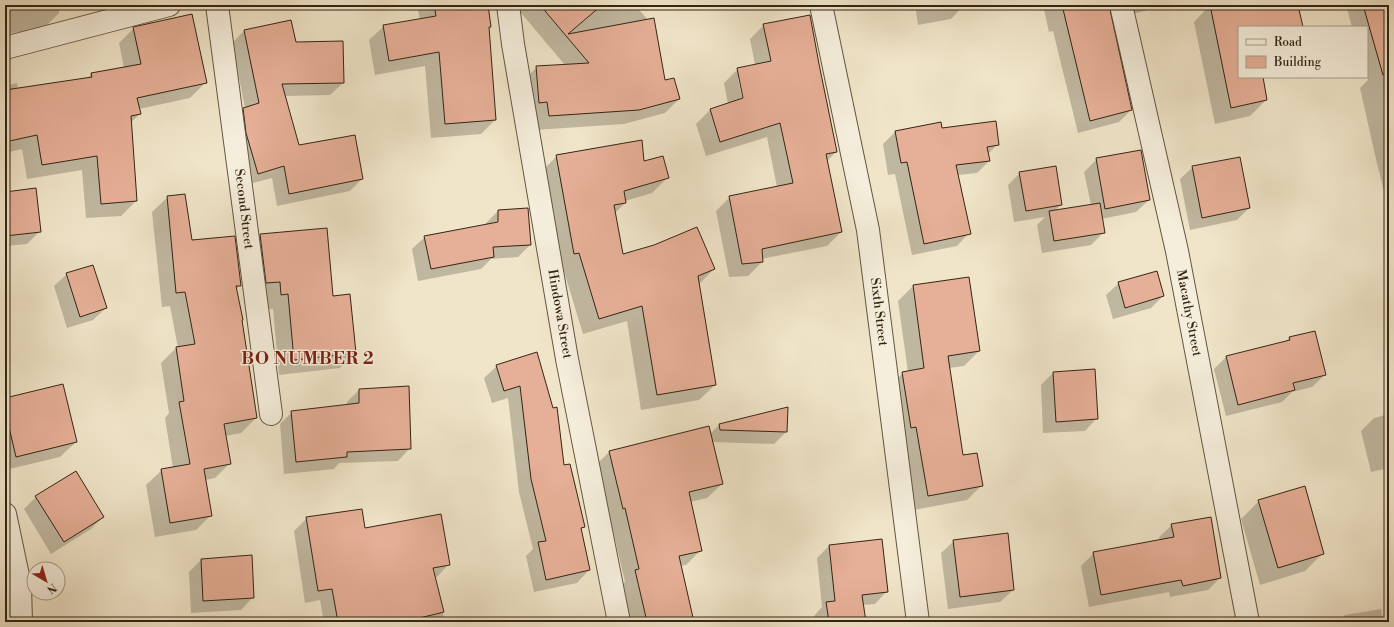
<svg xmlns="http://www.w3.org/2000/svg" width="1394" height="627" viewBox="0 0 1394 627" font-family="'Libre Bodoni',serif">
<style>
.shadow{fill:#0003;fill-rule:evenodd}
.building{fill:#e6af97;stroke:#342513}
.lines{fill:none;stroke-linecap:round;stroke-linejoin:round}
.minor-casing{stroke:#635540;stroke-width:24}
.minor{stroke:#f5eedc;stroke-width:22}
.labels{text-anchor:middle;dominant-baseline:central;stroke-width:3;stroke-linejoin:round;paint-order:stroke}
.street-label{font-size:13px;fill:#342513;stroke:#f5eedc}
.district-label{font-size:17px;font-weight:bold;letter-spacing:1px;fill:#7a1f14;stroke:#f5eedc}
</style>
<rect width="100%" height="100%" fill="#f0e5c9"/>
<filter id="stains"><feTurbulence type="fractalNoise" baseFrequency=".005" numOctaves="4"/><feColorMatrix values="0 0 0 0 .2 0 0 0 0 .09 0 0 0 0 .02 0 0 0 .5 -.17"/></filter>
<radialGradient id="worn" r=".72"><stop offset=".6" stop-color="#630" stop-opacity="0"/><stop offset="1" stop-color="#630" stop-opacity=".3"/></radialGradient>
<g class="shadow">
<path d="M5,5H80L59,10V13L43,29L5,34Z"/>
<path d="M417,5H487L490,26L488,28L495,120L481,134L431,138L425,66L375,75L369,40L384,26L420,20Z"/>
<path d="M517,5H635L655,28L664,81L679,99L665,113L624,124L535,130L522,82L537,67L565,65L516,7Z"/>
<path d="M915,5H963V6L951,19L918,25Z"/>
<path d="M1043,5H1166L1122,17L1112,5H1108L1131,110L1119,122L1078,133L1053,31L1049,32Z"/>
<path d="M1210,5H1297L1302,27H1239V77H1262L1266,100L1250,116L1215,124L1194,22Z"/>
<path d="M1351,5H1389V212L1375,155L1360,88L1368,80L1367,27H1352L1347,9Z"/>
<path d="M764,25L836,152L827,161L841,232L827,246L761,259L762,262L748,276L729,277L716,211L730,197L777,187L767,137L706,156L696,124L710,110L728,104L724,83L738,69L755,65L750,39ZM738,78H740L745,103H743Z"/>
<path d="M134,28L205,83L190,98L139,109L140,114L130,123L136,201L121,216L86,218L82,170L27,179L22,149L5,153V86L17,83L18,89L88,78L91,74L124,68L119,43Z"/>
<path d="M244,31L295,43L343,83L330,95L284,96L299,146L362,179L350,191L277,206L272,178L246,185L231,121L245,108L232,43Z"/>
<path d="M941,129L998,144L988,154L989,161L977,173L958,175L969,233L957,246L912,255L895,174L888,175L883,144L895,132Z"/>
<path d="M557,156L643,162L668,177L652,193L625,201V203L615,213L622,256L714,269L699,284L715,385L699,400L641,410L627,321L583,334L563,268L558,269L541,172Z"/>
<path d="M1097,159L1149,200L1136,212L1101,219L1104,232L1091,245L1042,253L1037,225L1045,217L1014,222L1008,185L1020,173L1061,204L1054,212L1091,205L1084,172Z"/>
<path d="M1193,167L1249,208L1237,220L1190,230L1180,179Z"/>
<path d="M5,193L40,231L27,244L5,246Z"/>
<path d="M168,197L191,241L240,285L236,290L256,418L241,433L225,436L230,463L215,478L205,480L211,515L196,530L155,537L146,485L162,470L173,468L165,418L169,413L161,363L176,348H178L170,306L162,307L152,212Z"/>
<path d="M498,211L530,245L518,257L491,259L481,269L418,281L412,249L425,237L486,225V223Z"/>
<path d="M260,235L332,297L349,295L355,353L340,368L279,375L273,309H266L245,250Z"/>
<path d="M67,274L106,308L93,320L67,328L54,286Z"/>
<path d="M969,278L979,351L964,366L949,368L962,456L982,485L967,500L914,510L888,388L903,373L908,372L898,301L913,286Z"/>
<path d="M1119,283L1163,296L1151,308L1113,319L1106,295Z"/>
<path d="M1289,338L1325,375L1312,387L1292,392L1282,402L1226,416L1214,369L1226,357L1285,342Z"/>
<path d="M536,354L563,467L584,526L580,530L589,570L577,583L534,592L526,556L533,549L519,492L508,398L492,403L484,378L497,366Z"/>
<path d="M1053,373L1097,418L1085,431L1043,433L1041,385Z"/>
<path d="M359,390L410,448L398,461L339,463L334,469L284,474L280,424L292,412L347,406V402Z"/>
<path d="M5,399L76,442L60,457L5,470Z"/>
<path d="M1389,414V468L1371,472L1361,431L1374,418Z"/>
<path d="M720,424L786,432L774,444L712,442L722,484L707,498L690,502L701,550L686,565L680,566L693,622H630L621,585L625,582L611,522H609L595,466L610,451L710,434Z"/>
<path d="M36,497L103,517L91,529L51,554L24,509Z"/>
<path d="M1259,501L1323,553L1305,571L1260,585L1241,519Z"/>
<path d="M307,518L449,564L437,577H434L445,622H324L320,600L305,603L294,531Z"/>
<path d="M1172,525L1220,578L1208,590L1170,597L1169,592L1089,607L1081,566L1094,553L1160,541L1159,537Z"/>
<path d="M954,541L1013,590L1000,602L948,609L941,553Z"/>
<path d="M829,546L887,591L875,604L862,605L858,622H815L814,616L822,607L817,558Z"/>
<path d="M201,560L253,597L241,610L191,613L189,572Z"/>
<path d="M1381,609L1383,622H1338L1345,615Z"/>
<path d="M719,617L720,622H694Z"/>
</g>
<g class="building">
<path d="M434,5H488L491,27H489L496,120L445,124L439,52L389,61L383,25L436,16Z"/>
<path d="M540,5H602L568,34L654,18L665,80L674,78L680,99L639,110L549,116L547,102L539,103L536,66L589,63Z"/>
<path d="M1062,5H1109L1132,110L1090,121Z"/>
<path d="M1210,5H1298L1303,27H1239V77H1263L1267,100L1231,108Z"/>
<path d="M1363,5H1389V74L1383,75Z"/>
<path d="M192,14L207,83L137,98L141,114L131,116L137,201L101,204L97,156L42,165L37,135L5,142V90L92,77L91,73L141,64L133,27Z"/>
<path d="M810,15L819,64L837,152L826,154L842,232L762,249L763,262L742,264L729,196L793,183L780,123L720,142L710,109L743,98L737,68L771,61L763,24Z"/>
<path d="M291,20L296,42L343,41L344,83L282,84L299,145L355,135L363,179L289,194L284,166L258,174L246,133L243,108L259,103L244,30Z"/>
<path d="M996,121L999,145L987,147L990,161L956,165L971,234L924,244L907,162L901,163L895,131L941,122L942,128Z"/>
<path d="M642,140L644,161L663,156L669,178L624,191L626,203L614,205L623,254L654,245L697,227L715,269L698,276L716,385L657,395L642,306L599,319L579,253L574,254L556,155Z"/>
<path d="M1141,150L1150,200L1105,209L1096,158Z"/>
<path d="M1240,157L1250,208L1202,218L1192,166Z"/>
<path d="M1056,166L1062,205L1026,211L1019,172Z"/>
<path d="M36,188L41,232L5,236V192Z"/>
<path d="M185,194L192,240L235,236L241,286H236L243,320H242L257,418L224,424L231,464L204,469L212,516L170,523L161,469L190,464L179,402L184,401L176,347L195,344L185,292L176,293L167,196Z"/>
<path d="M1100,203L1105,233L1054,241L1049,211Z"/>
<path d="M528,208L531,245L493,247L494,257L431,269L424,236L498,222V210Z"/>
<path d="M327,228L333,296L350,294L356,353L294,360L288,294L281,295L280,282L266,283L260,234Z"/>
<path d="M93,265L107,308L80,317L66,273Z"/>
<path d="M1157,271L1164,296L1125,308L1118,282Z"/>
<path d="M969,277L980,351L948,356L963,455L977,453L983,486L928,496L916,427L911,428L902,372L924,368L913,285Z"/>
<path d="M1315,331L1326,375L1293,383L1295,390L1238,405L1226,356L1290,340L1289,337Z"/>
<path d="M537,352L553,408L557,407L564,465L570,464L585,527L581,528L590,570L546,580L538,542L546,541L531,479L520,386L504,391L496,365Z"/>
<path d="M1095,369L1098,419L1056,422L1053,372Z"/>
<path d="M63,384L77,442L16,457L5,410V398Z"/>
<path d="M409,386L411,449L347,452V457L296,462L291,411L359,403V389Z"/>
<path d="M788,407L787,432L720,430L719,424Z"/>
<path d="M709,426L723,484L689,492L702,551L679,556L694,622H647L635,570L639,569L625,508L623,509L609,451Z"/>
<path d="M76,471L104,517L64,542L35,496Z"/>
<path d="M1305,486L1324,554L1278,568L1258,500Z"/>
<path d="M362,509L365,528L441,514L450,565L433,568L444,612L403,622H338L332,589L318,591L306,517Z"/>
<path d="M1211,517L1221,578L1183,586L1181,580L1101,595L1093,552L1174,537L1171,524Z"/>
<path d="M1008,533L1014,590L960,597L953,540Z"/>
<path d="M882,539L888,592L862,595L866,622H829L826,602L835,601L829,545Z"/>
<path d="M252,555L254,598L203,601L201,559Z"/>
</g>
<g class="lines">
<g class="minor-casing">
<g id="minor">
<path d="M217,5L271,414"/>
<path d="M508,5L513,44L567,359L619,622"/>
<path d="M821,5L868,230L918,622"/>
<path d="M1121,5L1177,251L1248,622"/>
<path d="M5,48L169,5"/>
<path d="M5,514L20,585L21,622"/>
</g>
</g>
<use href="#minor" class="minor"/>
</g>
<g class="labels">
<g class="street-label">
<text transform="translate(244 209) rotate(83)">Second Street</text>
<text transform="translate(879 312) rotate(83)">Sixth Street</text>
<text transform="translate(1189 313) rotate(79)">Macathy Street</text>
<text transform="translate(560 314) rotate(80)">Hindowa Street</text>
</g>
<g class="district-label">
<text x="308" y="359">BO NUMBER 2</text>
</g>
</g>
<rect width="1394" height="627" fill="none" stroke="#f0e5c9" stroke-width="20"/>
<rect x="6" y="6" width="1382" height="615" fill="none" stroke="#342513" stroke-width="2"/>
<rect x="10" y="10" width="1374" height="607" fill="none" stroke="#342513"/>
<rect x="1238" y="26" width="130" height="52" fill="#f5eedc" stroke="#a89e8c"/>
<rect x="1246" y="39" width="20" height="6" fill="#f5eedc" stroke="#a89e8c"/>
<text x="1274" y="46" font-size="12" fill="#342513">Road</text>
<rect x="1246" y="56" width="20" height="12" fill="#e6af97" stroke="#a89e8c"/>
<text x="1274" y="66" font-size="12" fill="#342513">Building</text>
<g transform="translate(46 581) rotate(142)"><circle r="19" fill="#f5eedc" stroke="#a89e8c"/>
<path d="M0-3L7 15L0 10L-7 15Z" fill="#8f2418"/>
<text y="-6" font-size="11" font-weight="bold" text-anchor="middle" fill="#342513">N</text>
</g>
<rect width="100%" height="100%" filter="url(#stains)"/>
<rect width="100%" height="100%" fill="url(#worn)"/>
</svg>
